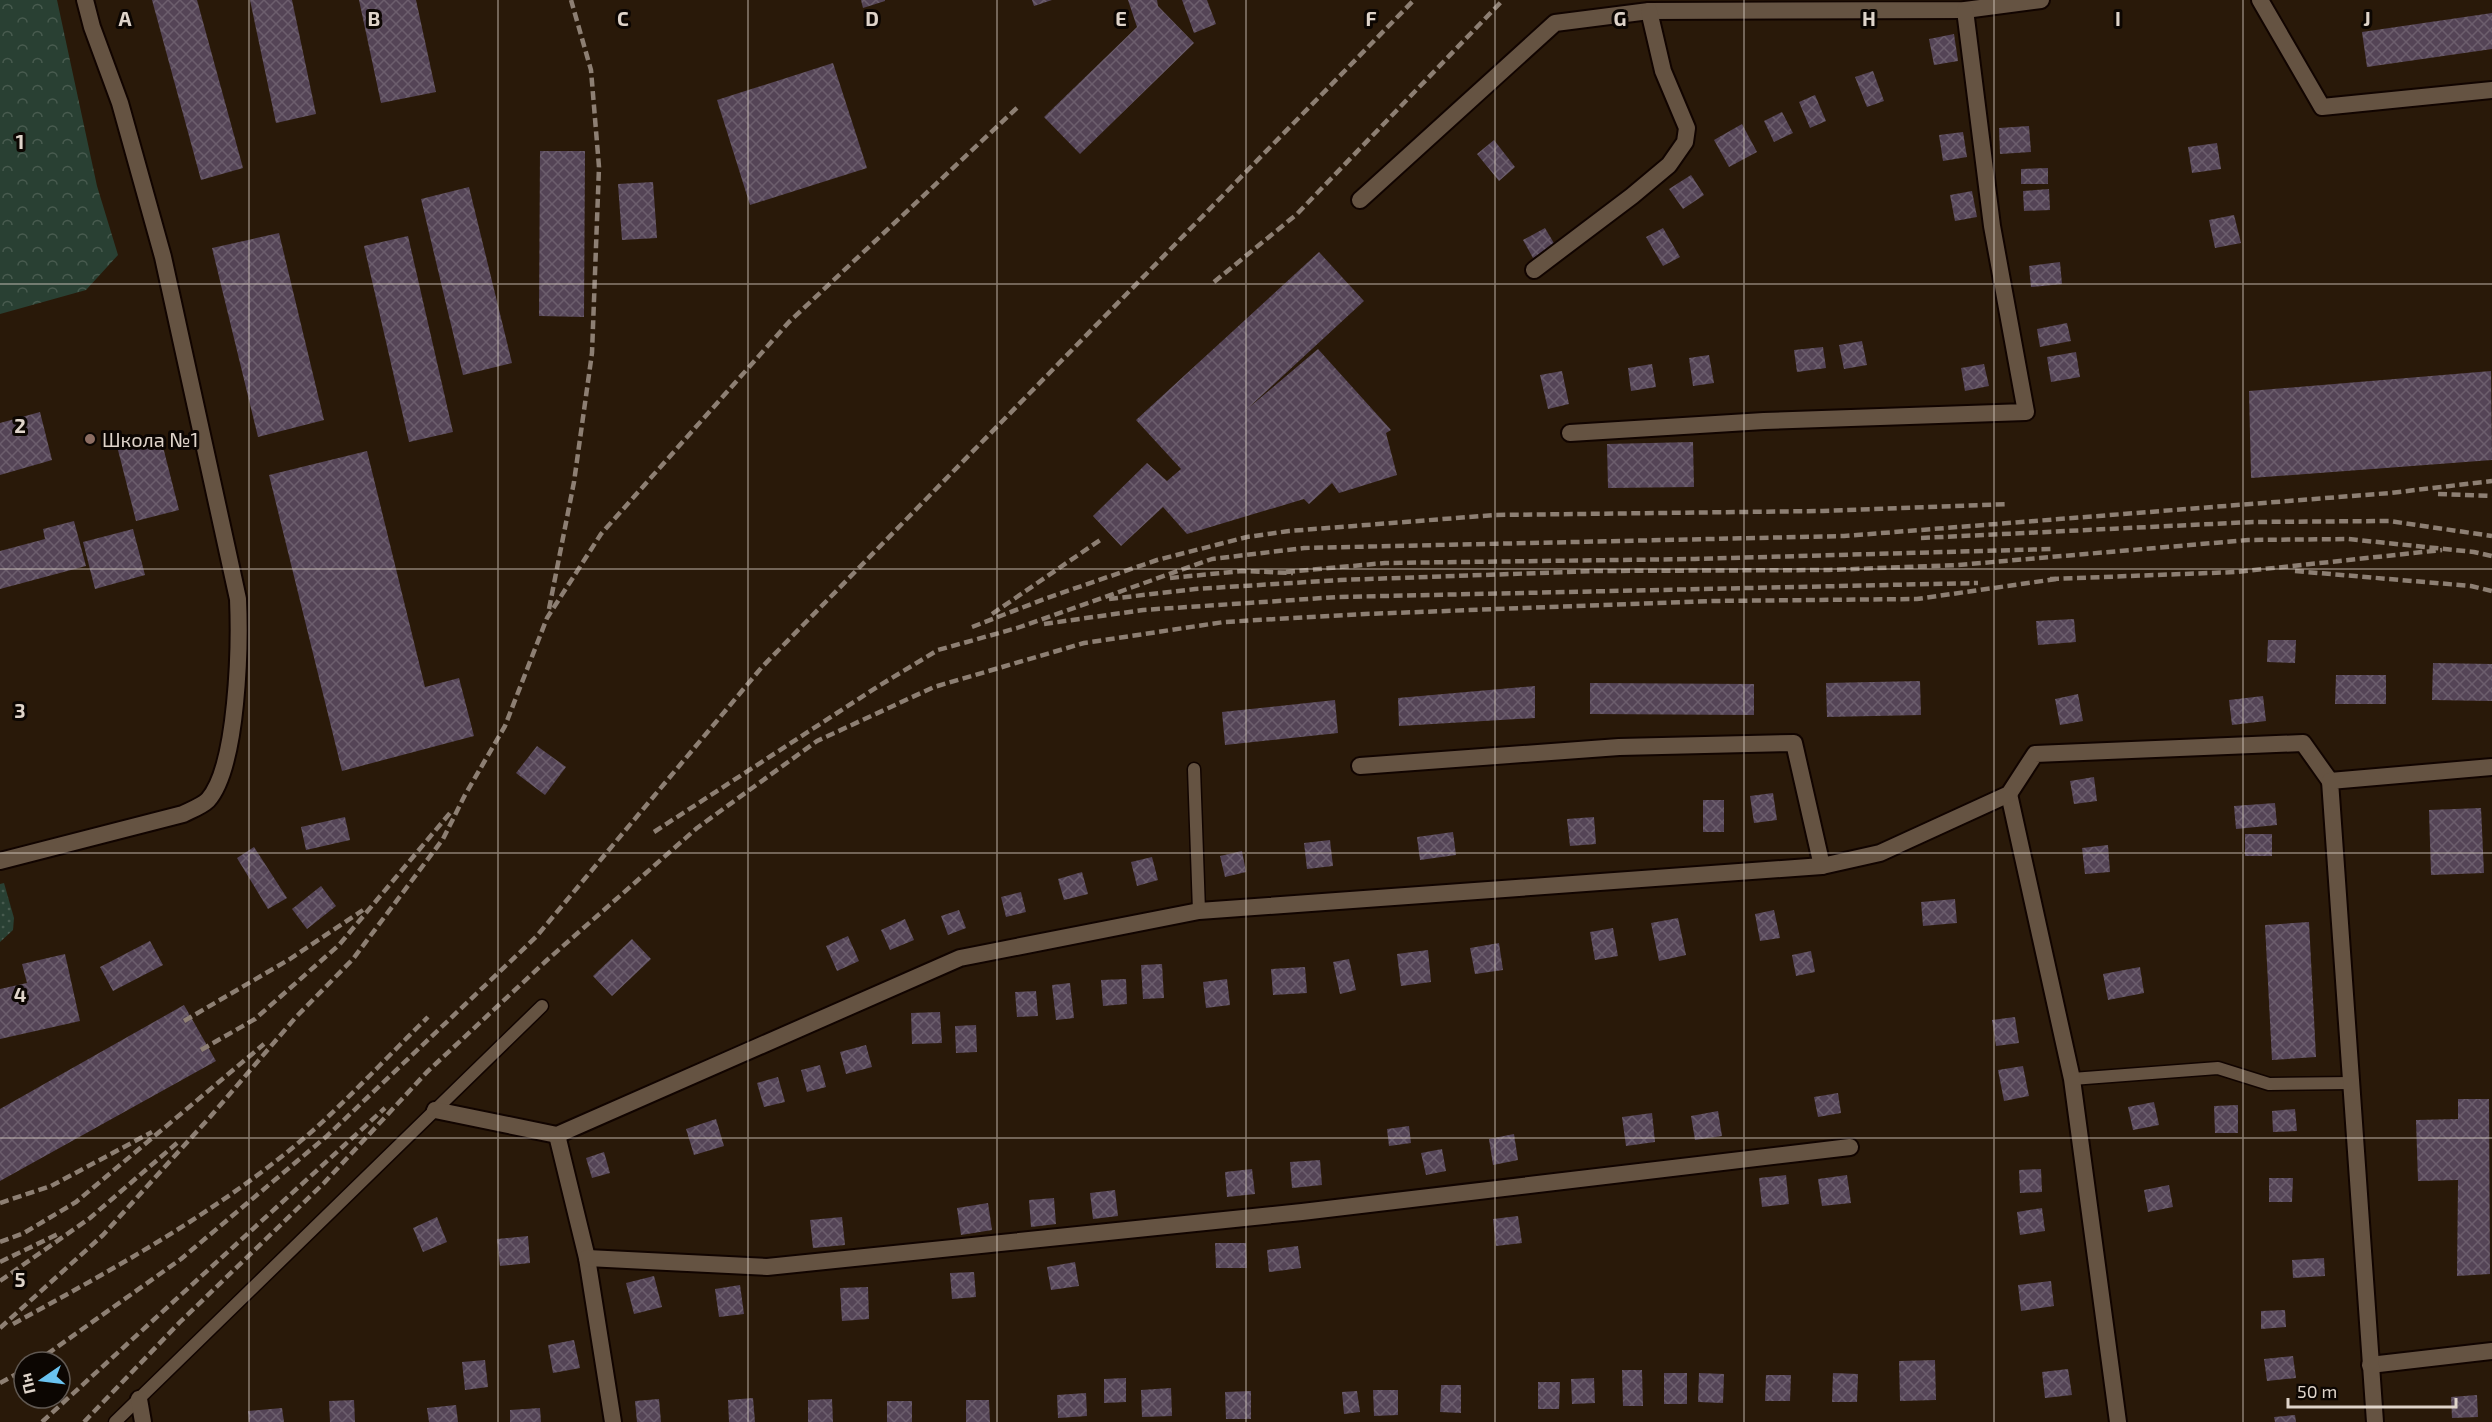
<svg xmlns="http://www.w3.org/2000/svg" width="2492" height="1422" viewBox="0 0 2492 1422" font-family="'Exo 2',sans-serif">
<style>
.grass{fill:url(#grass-dots)}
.park{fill:url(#park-crowns)}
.building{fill:url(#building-cross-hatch)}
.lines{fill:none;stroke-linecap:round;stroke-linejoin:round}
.service-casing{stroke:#110400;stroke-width:15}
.minor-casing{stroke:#110400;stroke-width:20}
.tertiary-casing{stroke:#110400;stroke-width:20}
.service{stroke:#655342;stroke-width:12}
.minor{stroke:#655342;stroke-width:16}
.tertiary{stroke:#655342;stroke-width:16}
.rail{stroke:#8d7f73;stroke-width:4.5;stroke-dasharray:9 4.5;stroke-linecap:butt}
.grid{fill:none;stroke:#dfd4ca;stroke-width:1.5;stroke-opacity:0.55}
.education-dot{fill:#8d6e63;stroke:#0c0602;stroke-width:2}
.labels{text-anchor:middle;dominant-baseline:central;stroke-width:6;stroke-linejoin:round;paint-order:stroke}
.poi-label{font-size:20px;fill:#dfd4ca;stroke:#0c0602;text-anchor:start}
.grid-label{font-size:20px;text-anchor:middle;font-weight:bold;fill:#dfd4ca;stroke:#0c0602;stroke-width:6;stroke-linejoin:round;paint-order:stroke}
</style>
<defs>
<pattern id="grass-dots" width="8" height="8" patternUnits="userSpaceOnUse" patternTransform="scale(1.5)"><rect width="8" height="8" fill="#294033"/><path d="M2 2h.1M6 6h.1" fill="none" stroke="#485b4f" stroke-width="1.8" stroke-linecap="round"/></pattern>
<pattern id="park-crowns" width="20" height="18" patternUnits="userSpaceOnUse" patternTransform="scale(1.5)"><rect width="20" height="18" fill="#294033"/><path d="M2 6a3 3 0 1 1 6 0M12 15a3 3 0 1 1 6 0" fill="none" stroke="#485b4f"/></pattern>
<pattern id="building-cross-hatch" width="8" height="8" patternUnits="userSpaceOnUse" patternTransform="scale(1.5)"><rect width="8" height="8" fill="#544456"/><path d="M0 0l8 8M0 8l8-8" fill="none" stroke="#6c5e6d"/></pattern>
</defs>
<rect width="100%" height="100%" fill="#291909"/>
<path class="grass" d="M4,883L14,918L13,930L0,942V884Z"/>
<path class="park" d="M0,0H57L97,186L118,255L86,290L0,314Z"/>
<g class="building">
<path d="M152,0H197L243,168L201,180Z"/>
<path d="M250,0H292L316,114L276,123Z"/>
<path d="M359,0H416L436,92L381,103Z"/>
<path d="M861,0H885V1L863,8Z"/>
<path d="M1032,0H1052L1034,6Z"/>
<path d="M1128,0H1157L1158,6L1194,43L1080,154L1044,117L1137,27Z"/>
<path d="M1182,0H1207L1216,24L1194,33Z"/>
<path d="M2492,13V49L2367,67L2362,32Z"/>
<path d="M1954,34L1958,61L1934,65L1929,39Z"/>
<path d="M833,63L867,168L750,205L717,100Z"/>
<path d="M1873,71L1884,101L1867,107L1855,77Z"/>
<path d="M1815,95L1826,121L1810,128L1799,102Z"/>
<path d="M1782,112L1793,133L1774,142L1764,121Z"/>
<path d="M1742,124L1757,152L1729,167L1714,140Z"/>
<path d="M2029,126L2031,152L2000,154L1999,128Z"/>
<path d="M1963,132L1967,157L1943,161L1939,135Z"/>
<path d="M1494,140L1515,167L1499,181L1477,154Z"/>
<path d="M2217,143L2221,169L2192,173L2188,147Z"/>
<path d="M540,151H585L584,317L539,316Z"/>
<path d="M2048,168V184H2021V169Z"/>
<path d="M1691,175L1704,195L1683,209L1669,189Z"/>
<path d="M653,182L657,238L622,240L618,184Z"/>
<path d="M469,187L512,363L463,375L421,199Z"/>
<path d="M2049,189L2050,210L2024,211L2023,191Z"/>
<path d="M1972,191L1977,217L1955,221L1950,195Z"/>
<path d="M2234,215L2241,243L2215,248L2209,220Z"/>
<path d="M1545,228L1555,245L1533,258L1523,240Z"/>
<path d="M1663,228L1680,257L1663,266L1646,237Z"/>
<path d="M279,233L324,420L258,437L212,248Z"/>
<path d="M408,236L453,432L409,442L364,246Z"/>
<path d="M1319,252L1364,301L1246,410L1318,349L1391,430L1386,433L1397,475L1339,493L1332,483L1309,504L1304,499L1187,534L1163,507L1121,546L1093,516L1147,463L1167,481L1181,469L1136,420Z"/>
<path d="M2060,262L2062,284L2031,287L2029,266Z"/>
<path d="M2067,323L2071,341L2040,347L2037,329Z"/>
<path d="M1862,341L1867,365L1844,369L1839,345Z"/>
<path d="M1823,347L1826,368L1797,372L1794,350Z"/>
<path d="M2076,352L2080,377L2051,382L2047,357Z"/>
<path d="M1709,355L1714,383L1693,386L1689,358Z"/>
<path d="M1652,364L1656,387L1631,391L1628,368Z"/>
<path d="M1984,364L1989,386L1965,391L1961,368Z"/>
<path d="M1562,371L1569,404L1548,409L1540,375Z"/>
<path d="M2491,371L2492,460L2251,478L2249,391Z"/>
<path d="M40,412L52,460L0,475V423Z"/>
<path d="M160,435L179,510L136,521L117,446Z"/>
<path d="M1693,442L1694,487L1608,488L1607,444Z"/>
<path d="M367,451L425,687L459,678L474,736L342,771L269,475Z"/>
<path d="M74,521L86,566L0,589V551L45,539L43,529Z"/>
<path d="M133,529L145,575L95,589L83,542Z"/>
<path d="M2074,619L2076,642L2038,645L2036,621Z"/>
<path d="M2268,640H2296L2295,663L2267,662Z"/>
<path d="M2433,663L2492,664V701L2432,700Z"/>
<path d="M2336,675H2386V704H2335Z"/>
<path d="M1920,681L1921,715L1827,717L1826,683Z"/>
<path d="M1590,683L1754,684V715L1590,714Z"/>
<path d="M1535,686V718L1399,726L1398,698Z"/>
<path d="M2078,694L2083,721L2060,725L2055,699Z"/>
<path d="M2263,696L2266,721L2232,725L2229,700Z"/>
<path d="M1335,700L1338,733L1225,745L1222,712Z"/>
<path d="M537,746L566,767L545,795L516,773Z"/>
<path d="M2094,777L2097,801L2074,804L2070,781Z"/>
<path d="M1773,793L1777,820L1754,823L1750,796Z"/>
<rect x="1703" y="800" width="21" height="32"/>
<path d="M2275,803L2277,825L2236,829L2234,806Z"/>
<path d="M2481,808L2484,873L2431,875L2429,810Z"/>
<path d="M345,817L350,840L306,850L301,827Z"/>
<path d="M1594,817L1596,844L1570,846L1567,819Z"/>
<path d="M1453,832L1456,855L1420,860L1417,837Z"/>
<rect x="2245" y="834" width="27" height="22"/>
<path d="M1330,840L1333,866L1307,869L1304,843Z"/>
<path d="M2108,845L2110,872L2085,874L2082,848Z"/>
<path d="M254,847L287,898L268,909L237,858Z"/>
<path d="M1242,851L1246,872L1225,877L1220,856Z"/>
<path d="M1152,857L1158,880L1137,886L1131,862Z"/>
<path d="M1082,872L1088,894L1064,900L1058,879Z"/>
<path d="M321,886L336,906L307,929L292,909Z"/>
<path d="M1021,892L1026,912L1006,917L1001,897Z"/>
<path d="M1955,899L1957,923L1923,926L1921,902Z"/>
<path d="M959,910L966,928L948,935L941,916Z"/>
<path d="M1774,910L1780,938L1760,941L1755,914Z"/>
<path d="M1678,918L1686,955L1659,961L1651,923Z"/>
<path d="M905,919L914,940L890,950L881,930Z"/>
<path d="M2309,922L2316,1057L2272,1060L2265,925Z"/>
<path d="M1613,928L1618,956L1595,960L1590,932Z"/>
<path d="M848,936L859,961L837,971L826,946Z"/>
<path d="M632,939L651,959L612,996L593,976Z"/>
<path d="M150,941L163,965L113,991L100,967Z"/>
<path d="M1499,943L1503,970L1475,974L1470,948Z"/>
<path d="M1428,950L1431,982L1401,986L1397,954Z"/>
<path d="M1811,951L1815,972L1796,976L1792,955Z"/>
<path d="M65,954L80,1021L0,1039V989L27,983L22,964Z"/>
<path d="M1349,959L1356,990L1340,994L1333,962Z"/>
<path d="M1162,964L1164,998L1143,999L1141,965Z"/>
<path d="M1305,967L1307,993L1273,995L1271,969Z"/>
<path d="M2140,967L2144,993L2108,1000L2103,974Z"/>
<path d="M1126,979L1127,1004L1103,1006L1101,980Z"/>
<path d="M1227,979L1230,1005L1206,1008L1203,982Z"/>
<path d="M1070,983L1074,1018L1056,1020L1052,985Z"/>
<path d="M1036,991L1038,1016L1017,1017L1015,992Z"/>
<path d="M184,1005L216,1061L0,1181V1109Z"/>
<path d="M940,1012L942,1043L912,1044L911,1013Z"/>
<path d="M2015,1017L2019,1043L1996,1046L1992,1020Z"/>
<path d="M976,1025L977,1052L956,1053L955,1026Z"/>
<path d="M866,1045L872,1067L846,1074L840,1052Z"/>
<path d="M820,1065L826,1087L807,1092L801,1070Z"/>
<path d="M2023,1066L2029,1096L2004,1101L1998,1070Z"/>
<path d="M778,1077L785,1102L764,1107L757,1083Z"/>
<path d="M1838,1093L1841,1113L1818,1117L1814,1097Z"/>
<path d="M2458,1099H2489L2490,1274L2457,1276L2458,1180L2418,1181L2416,1120L2458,1119Z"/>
<path d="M2154,1102L2159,1125L2133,1130L2128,1107Z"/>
<path d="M2238,1105V1133H2215L2214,1106Z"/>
<path d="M2295,1109L2297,1131L2273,1132L2272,1111Z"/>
<path d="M1718,1111L1722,1136L1695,1140L1691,1116Z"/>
<path d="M1652,1113L1655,1142L1626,1146L1622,1117Z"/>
<path d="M716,1119L724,1146L694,1155L686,1129Z"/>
<path d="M1409,1126L1411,1143L1389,1146L1387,1129Z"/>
<path d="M1514,1134L1518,1160L1493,1165L1489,1139Z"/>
<path d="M1442,1149L1446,1171L1426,1175L1421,1153Z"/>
<path d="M604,1152L610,1173L592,1178L586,1158Z"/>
<path d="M1320,1160L1322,1185L1292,1188L1290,1162Z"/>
<path d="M1252,1169L1255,1194L1227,1197L1225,1172Z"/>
<path d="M2041,1169L2042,1192L2020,1193L2019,1170Z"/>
<path d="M1786,1175L1789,1204L1762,1207L1759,1178Z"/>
<path d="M1847,1175L1851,1203L1822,1206L1818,1179Z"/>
<path d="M2269,1178H2293L2292,1202H2269Z"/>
<path d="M2169,1185L2173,1207L2148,1212L2144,1190Z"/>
<path d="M1115,1190L1118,1216L1093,1219L1090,1193Z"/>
<path d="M1054,1198L1056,1224L1031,1227L1029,1200Z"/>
<path d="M988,1203L992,1230L961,1235L957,1208Z"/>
<path d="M2042,1208L2045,1231L2020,1235L2017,1212Z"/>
<path d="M1518,1216L1522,1243L1496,1246L1493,1219Z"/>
<path d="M437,1217L447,1242L423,1252L413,1228Z"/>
<path d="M842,1217L845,1245L813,1248L810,1220Z"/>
<path d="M528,1236L530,1263L500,1266L497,1239Z"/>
<path d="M1215,1243H1246L1247,1268H1216Z"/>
<path d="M1298,1246L1301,1268L1269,1272L1267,1250Z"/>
<path d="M2324,1258L2325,1276L2293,1278L2292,1260Z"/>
<path d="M1075,1262L1079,1286L1051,1290L1047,1267Z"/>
<path d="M974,1272L976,1297L952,1299L950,1273Z"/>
<path d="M654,1276L662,1307L634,1314L626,1283Z"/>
<path d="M2051,1281L2054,1306L2021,1311L2018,1285Z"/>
<path d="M740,1285L744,1314L719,1317L715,1289Z"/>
<path d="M868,1287L869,1319L842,1321L840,1288Z"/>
<path d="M2285,1310L2286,1327L2261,1329V1311Z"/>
<path d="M574,1340L580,1368L553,1373L548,1345Z"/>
<path d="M2293,1356L2296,1378L2267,1381L2264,1359Z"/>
<path d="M485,1360L488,1387L465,1390L462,1362Z"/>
<path d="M1935,1360L1936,1400L1900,1401L1899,1361Z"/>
<path d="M2068,1369L2072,1395L2045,1398L2042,1372Z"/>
<path d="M1622,1370H1642L1643,1406H1623Z"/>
<rect x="1664" y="1373" width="23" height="31"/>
<path d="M1699,1373L1724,1374L1723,1403L1698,1402Z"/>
<path d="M1833,1373L1858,1374L1857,1402H1832Z"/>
<path d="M1766,1375H1791L1790,1401H1765Z"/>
<path d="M1126,1378V1402L1104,1403V1379Z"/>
<path d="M1594,1378L1595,1403L1572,1404L1571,1379Z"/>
<path d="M1538,1382H1560L1559,1409H1538Z"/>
<path d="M1441,1385H1461V1413L1440,1412Z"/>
<path d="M1171,1388L1172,1416L1142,1417L1141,1390Z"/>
<path d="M1373,1390H1398V1415L1374,1416Z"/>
<path d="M1251,1391V1419H1226L1225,1392Z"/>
<path d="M1357,1391L1360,1412L1344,1414L1342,1392Z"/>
<path d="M1086,1393L1087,1416L1058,1418L1057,1395Z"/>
<path d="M2477,1395L2478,1417L2452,1418L2451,1397Z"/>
<path d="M753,1398L755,1422H729L728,1400Z"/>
<path d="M659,1399L661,1422H637L635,1401Z"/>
<path d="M832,1399L833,1422H808V1400Z"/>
<path d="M354,1400L355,1422H330L329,1401Z"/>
<path d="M966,1400H989L990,1422H966Z"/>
<rect x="887" y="1401" width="25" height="21"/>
<path d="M456,1405L458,1422H429L427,1408Z"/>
<path d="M282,1408L284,1422H249L248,1411Z"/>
<path d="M540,1408L541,1422H510V1410Z"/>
<path d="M2295,1415L2296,1422H2275L2274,1417Z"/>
</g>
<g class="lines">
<g class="service-casing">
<g id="service">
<path d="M1194,769L1199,911"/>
<path d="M2072,1079L2218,1068L2269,1084L2351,1083"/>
<path d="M115,1422L542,1006"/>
</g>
</g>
<g class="minor-casing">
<g id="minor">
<path d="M1360,200L1555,23L1649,11L1965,10L2041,0"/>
<path d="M1534,270L1632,196L1669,165L1685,142L1687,128L1663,71L1649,11"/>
<path d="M1570,433L1764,421L2026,412L1992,226L1965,10"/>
<path d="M1360,766L1619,747L1794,743L1822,866"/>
<path d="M2009,794L2072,1079L2118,1422"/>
<path d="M0,861L183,814C191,810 202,806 208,800C238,766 240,644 238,599L163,257L120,103L92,27L85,0"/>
<path d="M435,1110L557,1135L960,958L1199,911L1822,866L1880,853L2009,794L2035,754L2303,743L2330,781"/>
<path d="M557,1135L587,1258L613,1422"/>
<path d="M587,1258L767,1267L1302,1212L1850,1147"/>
<path d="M2370,1365L2492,1351"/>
<path d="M139,1399L143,1422"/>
</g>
</g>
<g class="tertiary-casing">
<g id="tertiary">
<path d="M2260,0L2322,107L2492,90"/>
<path d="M2375,1422L2330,781L2492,767"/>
</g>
</g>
<use href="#service" class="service"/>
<use href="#minor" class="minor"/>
<use href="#tertiary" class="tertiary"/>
<g class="rail">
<path d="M1214,282L1297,214L1503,0"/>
<path d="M2438,494L2492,496"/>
<path d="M1921,538L2253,522L2389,521L2492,536"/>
<path d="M2295,571L2471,586L2492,591"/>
<path d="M1286,572L1385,563L1695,559L2051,549"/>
<path d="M1170,578L1242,571L1293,573"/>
<path d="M2050,579L2236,572L2442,550"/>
<path d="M1109,599L1195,589L1340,580L1597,571L1829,570L1958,565L2248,540L2348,539L2474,552L2492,556"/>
<path d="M549,609L574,482L592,353L599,167L591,70L571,0"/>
<path d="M992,614L1103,538"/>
<path d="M1044,624L1143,610L1338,597L1978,583"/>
<path d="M972,627L1047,598L1157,560L1247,537L1289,531L1495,515L1823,511L2008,504"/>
<path d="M654,832L877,687L938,650L1017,628L1212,559L1304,548L1844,536L2390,493L2492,481"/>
<path d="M184,1021L290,959L363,910"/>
<path d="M201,1050L255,1019L339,945L450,813"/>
<path d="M0,1203L51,1186L152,1132"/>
<path d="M0,1242L24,1233L76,1202L264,1044"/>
<path d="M0,1262L58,1234"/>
<path d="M0,1281L90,1218L177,1143"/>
<path d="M13,1324C119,1266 227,1207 318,1126C356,1091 391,1053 428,1017"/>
<path d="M0,1328L103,1235L210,1117L296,1017L353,959L443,839L465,795L505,726L547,618L601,534L789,322L1019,106"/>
<path d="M36,1362L181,1259L327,1136L536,937L762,667L1414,0"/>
<path d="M0,1383L24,1370"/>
<path d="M42,1422L385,1108"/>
<path d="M84,1422L180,1322L324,1183L427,1072L546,961L697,828L817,741L934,687L1084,643L1224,622L1365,614L1712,601L1917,599L2056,579"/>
</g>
</g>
<path class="grid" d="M249,0V1422M498,0V1422M748,0V1422M997,0V1422M1246,0V1422M1495,0V1422M1744,0V1422M1994,0V1422M2243,0V1422M0,284H2492M0,569H2492M0,853H2492M0,1138H2492"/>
<circle class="education-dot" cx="90" cy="439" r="6"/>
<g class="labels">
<g class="poi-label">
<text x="102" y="439">Школа №1</text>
</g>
</g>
<g class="grid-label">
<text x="125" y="26">A</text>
<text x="374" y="26">B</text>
<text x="623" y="26">C</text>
<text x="872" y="26">D</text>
<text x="1121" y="26">E</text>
<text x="1371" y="26">F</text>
<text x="1620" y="26">G</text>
<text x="1869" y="26">H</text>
<text x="2118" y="26">I</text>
<text x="2367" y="26">J</text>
<text x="20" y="149">1</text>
<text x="20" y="433">2</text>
<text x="20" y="718">3</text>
<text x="20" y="1002">4</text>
<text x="20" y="1287">5</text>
</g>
<g transform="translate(42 1380) rotate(256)"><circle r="28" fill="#0c0602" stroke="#605852" stroke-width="1.5"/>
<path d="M0-4.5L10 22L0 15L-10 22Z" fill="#6ac3f1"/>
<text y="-9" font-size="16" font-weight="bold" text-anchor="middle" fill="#dfd4ca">Пн</text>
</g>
<path d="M2288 1398v9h168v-9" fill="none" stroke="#dfd4ca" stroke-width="3"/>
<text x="2297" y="1398" font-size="18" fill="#dfd4ca" stroke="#0c0602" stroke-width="4.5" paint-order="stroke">50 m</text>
</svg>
